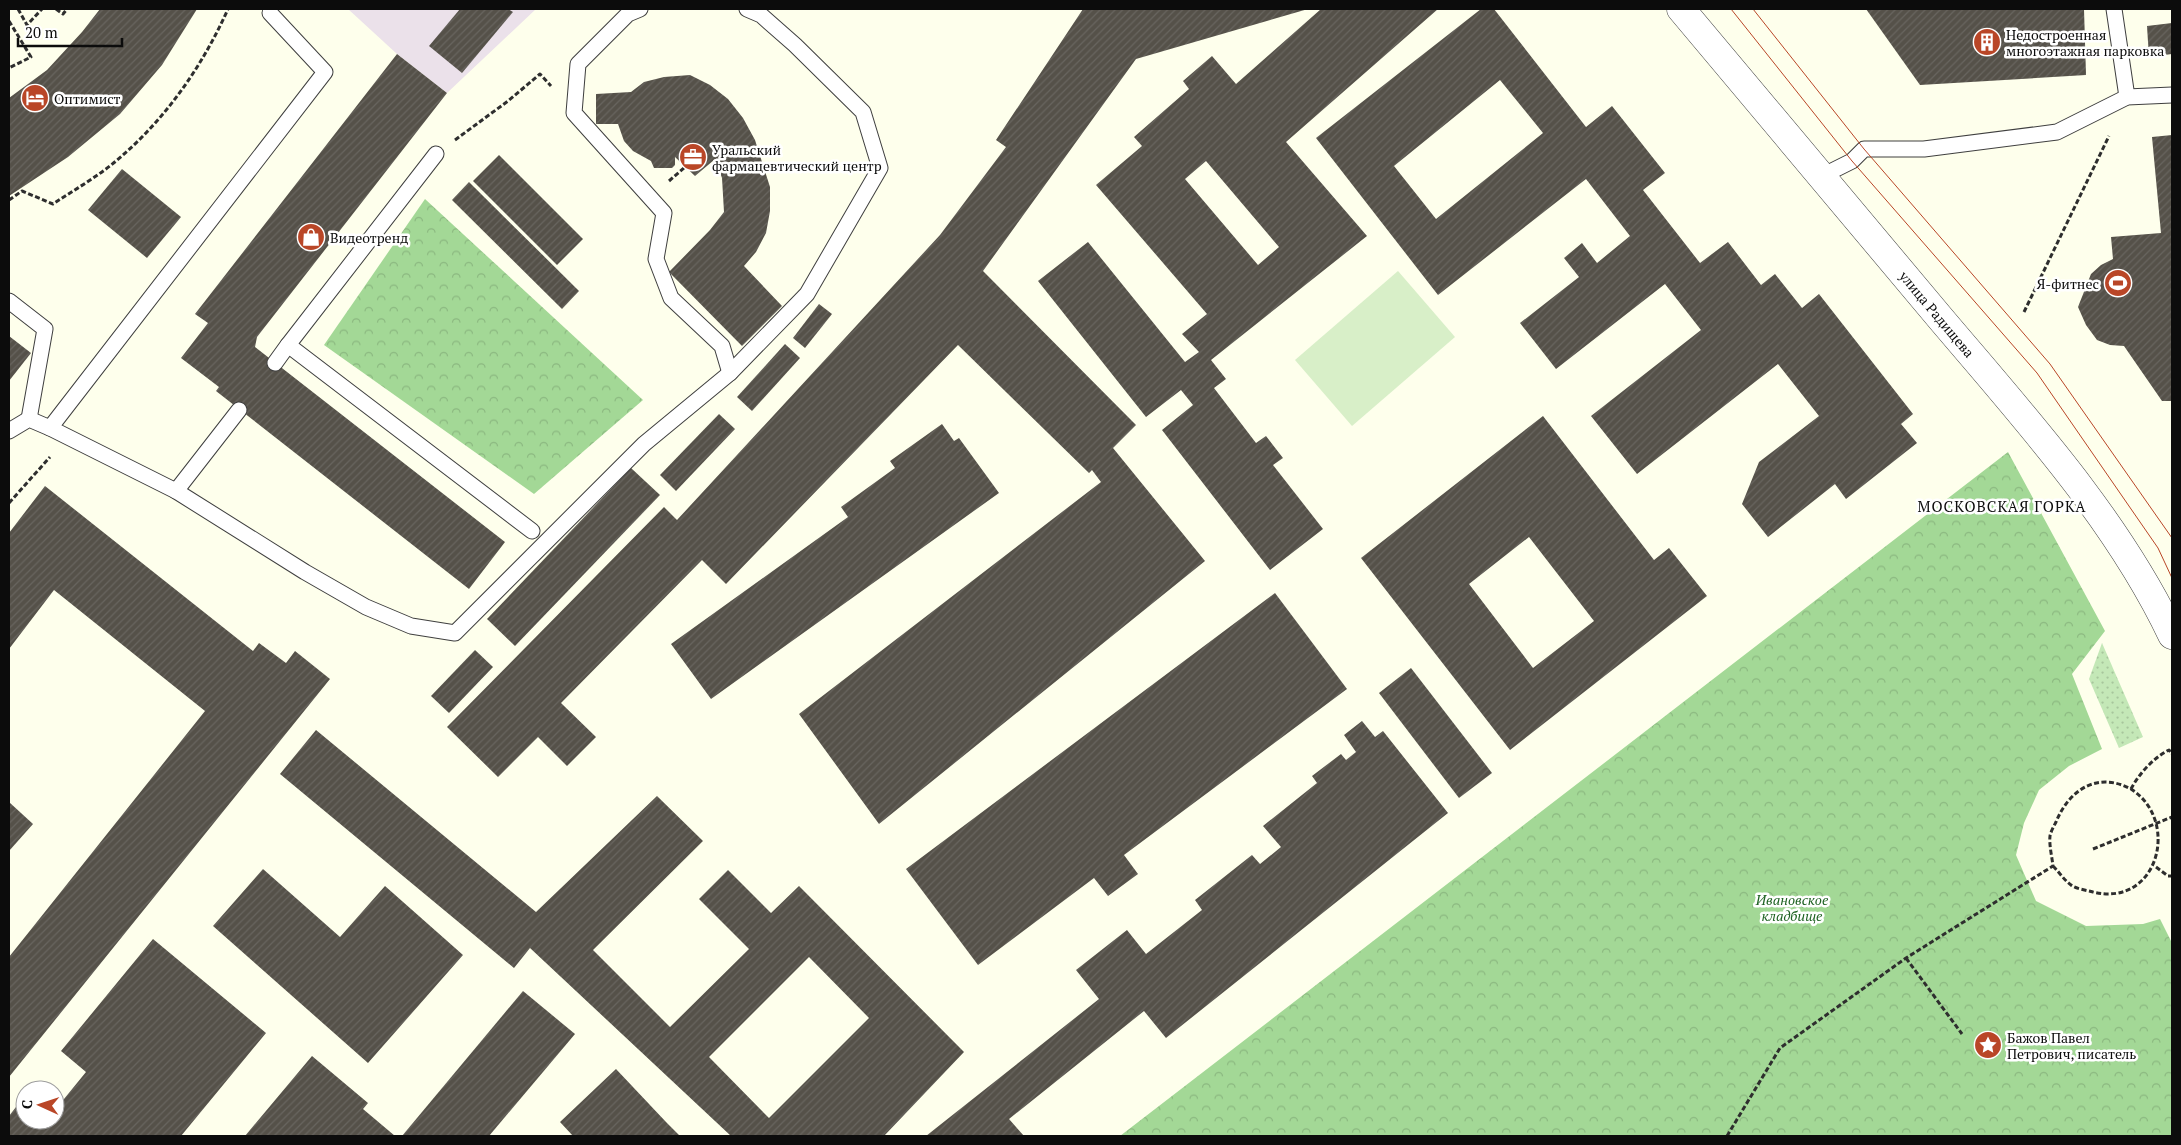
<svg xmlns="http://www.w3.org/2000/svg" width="2181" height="1145" viewBox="0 0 2181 1145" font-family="'PT Serif',serif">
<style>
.industrial{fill:#ebe1ea}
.grass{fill:url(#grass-dots)}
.forest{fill:url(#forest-crowns)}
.pitch{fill:#d8efc8}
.building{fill:url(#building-hatch);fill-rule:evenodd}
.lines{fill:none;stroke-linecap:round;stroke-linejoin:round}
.service-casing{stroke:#3f3f3f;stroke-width:17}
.minor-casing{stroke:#3f3f3f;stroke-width:29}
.path{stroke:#2e2e2e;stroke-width:3;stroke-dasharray:5 2.5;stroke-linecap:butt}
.service{stroke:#fff;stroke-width:15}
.minor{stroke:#fff;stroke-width:28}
.tram{stroke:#b94627;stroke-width:1}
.labels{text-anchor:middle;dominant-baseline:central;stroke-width:5;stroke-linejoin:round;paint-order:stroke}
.poi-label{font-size:14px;fill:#0c0c0c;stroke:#fff;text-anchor:start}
.street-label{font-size:14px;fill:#0c0c0c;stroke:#fff}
.park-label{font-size:14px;font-style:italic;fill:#1e6222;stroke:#fff}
.neighbourhood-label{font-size:15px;letter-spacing:1px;fill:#0c0c0c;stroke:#fff}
</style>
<defs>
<pattern id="grass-dots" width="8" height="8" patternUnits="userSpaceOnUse" patternTransform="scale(1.25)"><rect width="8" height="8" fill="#c4e8b7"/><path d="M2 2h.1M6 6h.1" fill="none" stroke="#a7c69c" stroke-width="1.8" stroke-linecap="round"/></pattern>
<pattern id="forest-crowns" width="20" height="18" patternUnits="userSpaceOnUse" patternTransform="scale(1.25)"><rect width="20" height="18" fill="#a3d896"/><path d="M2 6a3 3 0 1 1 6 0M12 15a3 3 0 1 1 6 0" fill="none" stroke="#8bb880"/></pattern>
<pattern id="building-hatch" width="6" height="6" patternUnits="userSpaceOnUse" patternTransform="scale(1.25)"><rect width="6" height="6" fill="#555149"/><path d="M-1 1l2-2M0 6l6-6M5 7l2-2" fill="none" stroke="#68655f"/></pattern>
</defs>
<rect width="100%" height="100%" fill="#feffec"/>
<path class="industrial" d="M348,9H536L447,93L397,54Z"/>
<path class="grass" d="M2102,643L2143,737L2119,748L2089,679Z"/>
<g class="forest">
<path d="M425,199L643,400L534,494L324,345Z"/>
<path d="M2008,452L2105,631L2072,674L2102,749L2069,766L2039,790L2024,823L2016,855L2036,901L2086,926L2143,924L2160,919L2172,943V1136H1120Z"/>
</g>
<path class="pitch" d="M1398,271L1455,337L1352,426L1295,360Z"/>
<g class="building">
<path d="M100,9H197L162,65L120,114L68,157L9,196V98L47,70L82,32Z"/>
<path d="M460,9H508L513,12L462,73L429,46Z"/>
<path d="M1083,9H1308L1136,59L983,271L1136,425L1113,448L1205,561L879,824L799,714L1101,482L1092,470L1089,473L958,345L726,584L702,560L561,703L596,737L567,766L538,737L498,777L447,727L664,507L677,520L940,235L1006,147L996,140Z"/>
<path d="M1321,9H1438L1286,142L1367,236L1211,360L1226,379L1214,388L1256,443L1266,436L1283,458L1273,465L1323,529L1270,570L1162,430L1193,405L1181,390L1146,417L1038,281L1088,242L1185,362L1199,352L1182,334L1207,314L1096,185L1142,146L1134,137L1189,89L1183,81L1212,56L1236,84ZM1206,161L1279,247L1258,265L1185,179Z"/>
<path d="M1481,9H1494L1586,127L1612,106L1665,173L1643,190L1700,263L1728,242L1761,285L1775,274L1802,308L1819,294L1913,414L1901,424L1917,443L1846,499L1835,484L1768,537L1742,504L1759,462L1819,416L1778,364L1637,474L1591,416L1701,330L1665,284L1556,369L1520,323L1579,277L1564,258L1582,243L1597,263L1630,236L1586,179L1438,295L1316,138ZM1500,80L1543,133L1436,219L1394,166Z"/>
<path d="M1866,9H2084L2086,75L1920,85Z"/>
<path d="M2172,23V54L2149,57L2147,26Z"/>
<path d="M397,54L447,93L257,337L255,347L505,542L469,589L216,391L219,387L181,358L208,323L195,314Z"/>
<path d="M690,75L710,85L728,99L743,118L755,140L770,187V211L766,233L756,252L744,266L782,306L742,346L669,272L710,230L724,212L722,178L717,164L714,160L695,176L675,157V165L672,168H654L651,161L633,151L624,141L618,124H596V94L631,92L644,82L664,77Z"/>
<path d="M2172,135V401H2162L2124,346L2110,345L2097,340L2086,325L2078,307L2091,274L2101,265L2113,259L2111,237L2161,233L2152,137Z"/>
<path d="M499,155L583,239L557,265L473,181Z"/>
<path d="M122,169L181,217L147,258L88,210Z"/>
<path d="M469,182L579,291L562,309L452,200Z"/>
<path d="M819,304L832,314L805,348L793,338Z"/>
<path d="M9,336L31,353L9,381Z"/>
<path d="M785,344L800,358L752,411L737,397Z"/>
<path d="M719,414L735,429L676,491L660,475Z"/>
<path d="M1543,416L1654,560L1669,548L1707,596L1510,750L1361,558ZM1529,537L1594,621L1533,668L1469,584Z"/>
<path d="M942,424L954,441L959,438L999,493L711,699L671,644L848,517L841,507L895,468L890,461Z"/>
<path d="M631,468L660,495L515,646L487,619Z"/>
<path d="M45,486L253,651L259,643L286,663L295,651L330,679L9,1077V957L205,711L54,590L9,649V533Z"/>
<path d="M1275,593L1347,689L1124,855L1138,874L1108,896L1094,878L978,965L906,869Z"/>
<path d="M475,650L493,667L449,713L431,696Z"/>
<path d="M1411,668L1492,773L1459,798L1379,693Z"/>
<path d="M1362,721L1375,737L1383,731L1448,813L1166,1038L1144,1011L1009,1119L1024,1136H926L1099,999L1076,970L1127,930L1146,954L1202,910L1195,900L1252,855L1260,864L1281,847L1263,826L1317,783L1312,776L1341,754L1346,760L1356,752L1344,735Z"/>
<path d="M316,730L536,912L657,796L703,841L593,950L670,1027L749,949L699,899L728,870L771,913L799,886L964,1052L884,1136H731L530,948L514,968L280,774ZM809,957L869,1018L769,1118L709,1057Z"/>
<path d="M9,802L33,824L9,851Z"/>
<path d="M263,869L340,937L385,886L463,955L368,1063L213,926Z"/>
<path d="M153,939L266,1033L181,1136H9V1116L16,1107L25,1114V1120H33L41,1127L47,1120H55V1110L86,1072L61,1051Z"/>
<path d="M523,991L575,1034L489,1136H402Z"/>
<path d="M312,1056L368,1103L363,1109L395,1136H245Z"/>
<path d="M616,1069L666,1122L680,1136H573L560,1122Z"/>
</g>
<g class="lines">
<g class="service-casing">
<g id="service">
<path d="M640,9L628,14L578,64L574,113L664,213L656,259L671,298L722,346L730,373"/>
<path d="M2114,9L2127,97"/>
<path d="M1820,177L1852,161L1864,149H1924L2057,132L2127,97L2172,95"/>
<path d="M9,301L45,329L29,419"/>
<path d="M288,345L436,154"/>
<path d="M275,363L288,345L532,531"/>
<path d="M50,428L325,72L270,13"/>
<path d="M9,431L29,419L50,428L176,491L305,572L366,607L411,626L455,633L644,444L730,373L807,294L880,168L863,112L795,45L761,15L747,9"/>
<path d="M176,491L239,410"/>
</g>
</g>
<g class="minor-casing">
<path id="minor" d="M1681,9C1767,113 1854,216 1941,319C2024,417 2117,519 2172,635"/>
</g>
<g class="path">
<path d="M18,9L27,25L42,9"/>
<path d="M56,9L63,14L67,9"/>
<path d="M9,21L31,57L9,68"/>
<path d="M455,140L508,101L540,74L551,86"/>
<path d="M669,181L685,167"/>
<path d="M9,200L22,191L53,204C74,190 97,177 116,161C165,120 202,67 228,9"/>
<path d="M2024,312L2109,136"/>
<path d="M9,503L50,457"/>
<path d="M2131,789C2138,775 2154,757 2169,750L2172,754"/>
<path d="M2093,849L2172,817"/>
<path d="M2156,867L2168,876H2172"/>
<path d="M1906,958L1962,1034"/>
<path d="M1727,1136L1780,1048L1906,958L2053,866C2052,857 2049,845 2050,836C2051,831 2054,826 2056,822C2069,790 2097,771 2131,789C2181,821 2158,908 2093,892C2086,890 2076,889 2071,885C2064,880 2059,872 2053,866"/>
</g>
<use href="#service" class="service"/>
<use href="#minor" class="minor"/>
<g class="tram">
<path d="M1731,9L1852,161L2037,373L2158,548L2172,578"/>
<path d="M1753,9L1864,149L2050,364L2172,538"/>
</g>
</g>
<defs>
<g id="building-disc" transform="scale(1.4375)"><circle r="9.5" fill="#b94627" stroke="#fff"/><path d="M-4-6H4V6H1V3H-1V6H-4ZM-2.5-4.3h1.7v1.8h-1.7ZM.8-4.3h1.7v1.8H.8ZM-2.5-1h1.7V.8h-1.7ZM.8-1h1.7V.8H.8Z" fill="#fff"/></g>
<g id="hotel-disc" transform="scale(1.4375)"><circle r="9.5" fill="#b94627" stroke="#fff"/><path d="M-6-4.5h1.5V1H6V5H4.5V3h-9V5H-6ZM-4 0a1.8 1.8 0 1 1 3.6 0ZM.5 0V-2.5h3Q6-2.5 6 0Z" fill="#fff"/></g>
<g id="office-disc" transform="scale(1.4375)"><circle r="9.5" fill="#b94627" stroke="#fff"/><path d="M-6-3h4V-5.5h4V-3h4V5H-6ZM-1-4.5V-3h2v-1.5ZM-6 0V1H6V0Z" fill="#fff"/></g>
<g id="shop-disc" transform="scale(1.4375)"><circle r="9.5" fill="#b94627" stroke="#fff"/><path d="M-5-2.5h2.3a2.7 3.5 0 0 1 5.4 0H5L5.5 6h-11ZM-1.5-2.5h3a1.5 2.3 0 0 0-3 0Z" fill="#fff"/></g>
<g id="stadium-disc" transform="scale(1.4375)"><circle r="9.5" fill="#b94627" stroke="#fff"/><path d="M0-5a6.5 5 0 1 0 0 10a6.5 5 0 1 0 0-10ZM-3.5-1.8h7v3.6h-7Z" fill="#fff"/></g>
<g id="sight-disc" transform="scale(1.4375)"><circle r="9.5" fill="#b94627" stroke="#fff"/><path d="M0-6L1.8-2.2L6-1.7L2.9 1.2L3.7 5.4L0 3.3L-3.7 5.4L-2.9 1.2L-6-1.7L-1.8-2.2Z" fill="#fff"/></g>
</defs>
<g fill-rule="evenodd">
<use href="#building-disc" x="1987" y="42"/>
<use href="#hotel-disc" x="35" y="98"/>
<use href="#office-disc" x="693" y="157"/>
<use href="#shop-disc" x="311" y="237"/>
<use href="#stadium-disc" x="2118" y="283"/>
<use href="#sight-disc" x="1988" y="1045"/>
</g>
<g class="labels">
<g class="poi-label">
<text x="2006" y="34">Недостроенная<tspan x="2006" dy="16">многоэтажная парковка</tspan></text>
<text x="54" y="98">Оптимист</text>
<text x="712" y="149">Уральский<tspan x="712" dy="16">фармацевтический центр</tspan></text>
<text x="330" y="237">Видеотренд</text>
<text x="2099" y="283" text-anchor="end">Я-фитнес</text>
<text x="2007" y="1037">Бажов Павел<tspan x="2007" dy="16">Петрович, писатель</tspan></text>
</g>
<g class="street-label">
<text transform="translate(1937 314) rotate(50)">улица Радищева</text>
</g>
<g class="park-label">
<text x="1792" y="899">Ивановское<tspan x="1792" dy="16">кладбище</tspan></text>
</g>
<g class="neighbourhood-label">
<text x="2002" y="506">МОСКОВСКАЯ ГОРКА</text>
</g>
</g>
<rect width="2181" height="1145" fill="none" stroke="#0c0c0c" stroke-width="20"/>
<g transform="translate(40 1105) rotate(273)"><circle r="24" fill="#ffffff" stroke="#9e9e9e"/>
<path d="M0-4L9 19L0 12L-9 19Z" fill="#b94627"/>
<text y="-8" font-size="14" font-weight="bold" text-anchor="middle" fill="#0c0c0c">С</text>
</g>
<path d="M18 38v8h104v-8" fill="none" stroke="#0c0c0c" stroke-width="2.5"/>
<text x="25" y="38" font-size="15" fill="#0c0c0c" stroke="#ffffff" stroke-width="4" paint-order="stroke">20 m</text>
</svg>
